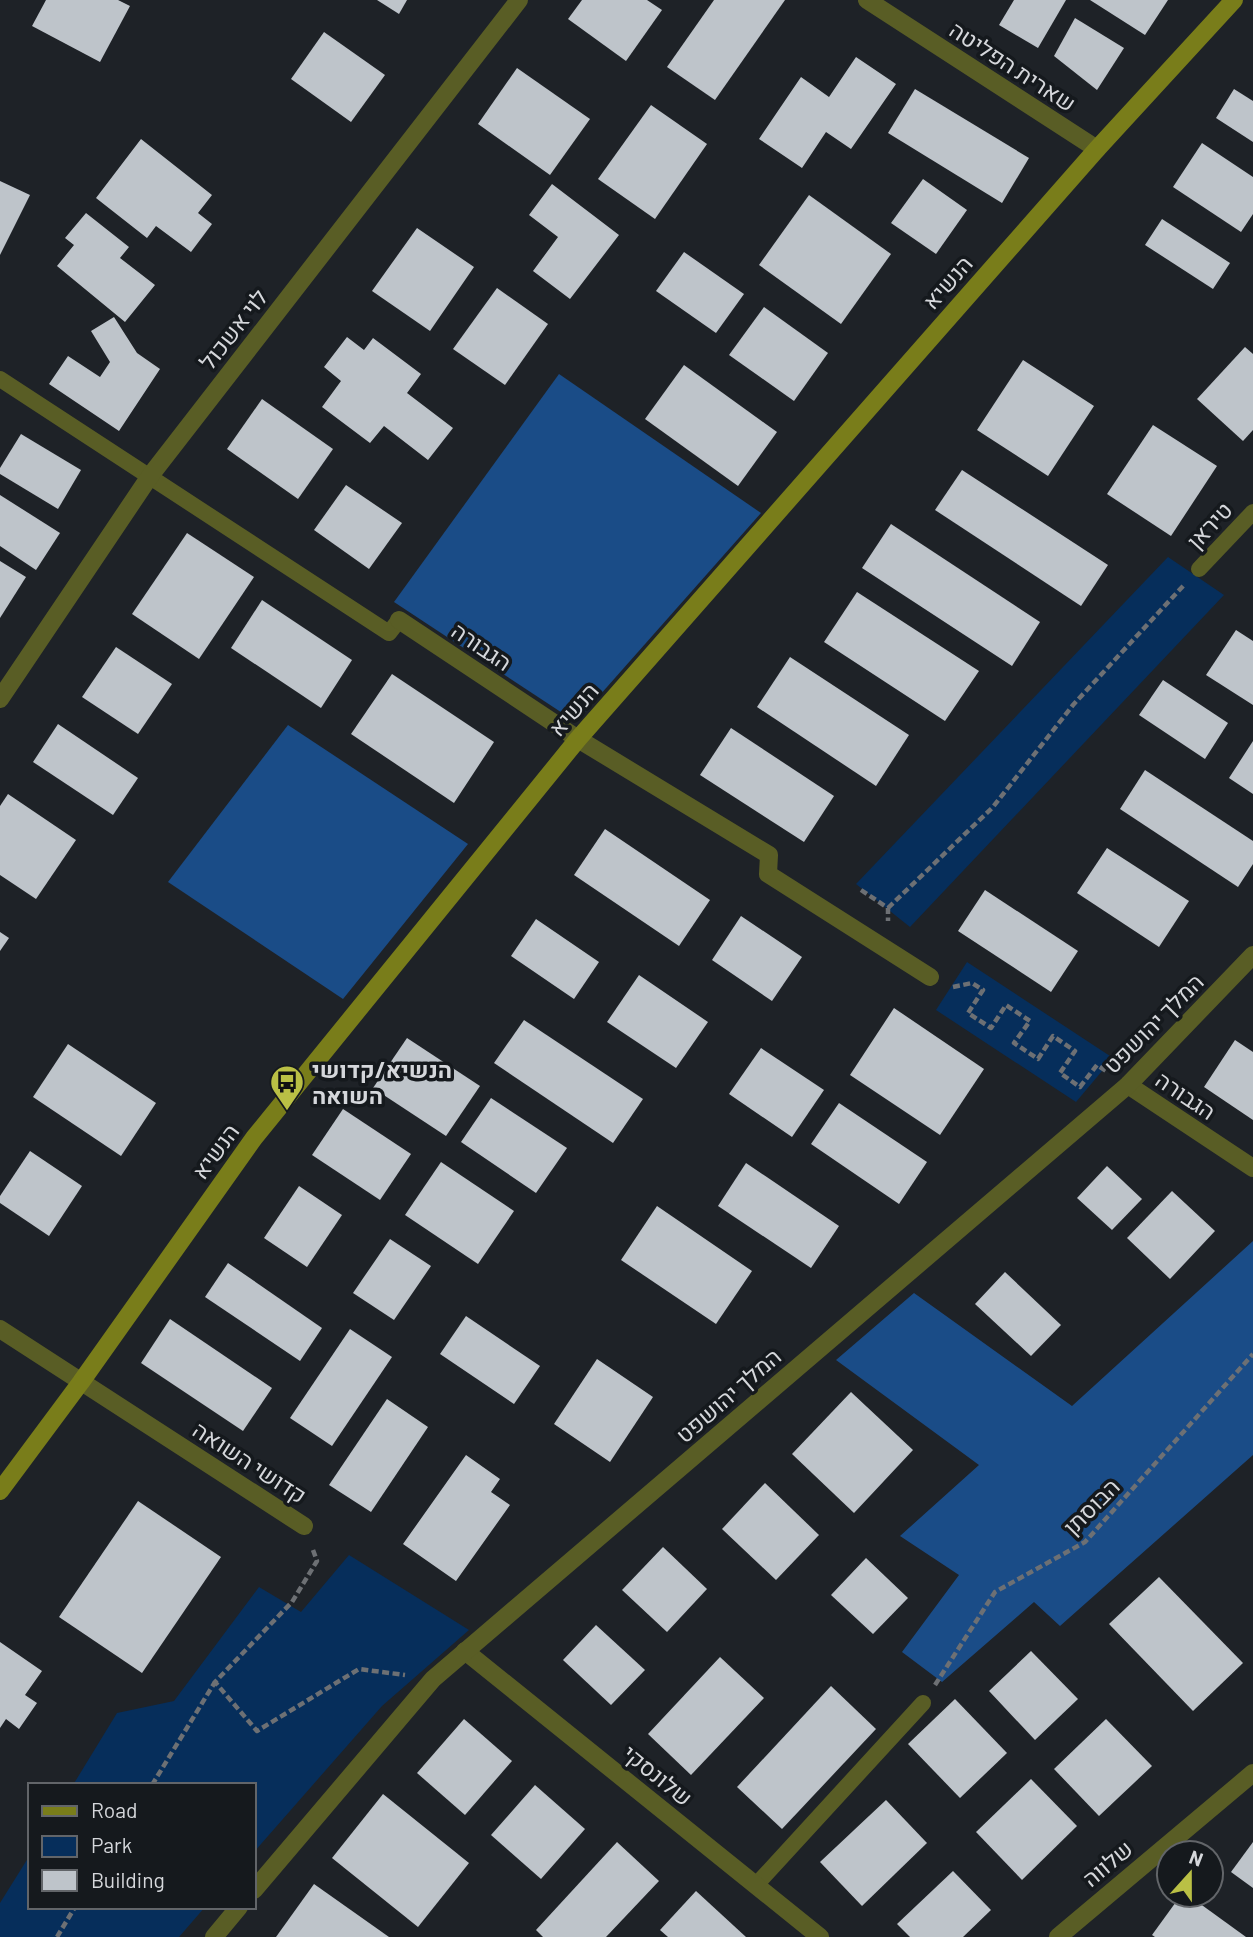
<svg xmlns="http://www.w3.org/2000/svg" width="1253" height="1937" viewBox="0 0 1253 1937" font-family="Barlow,Heebo,sans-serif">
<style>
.green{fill:#062e5b}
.forest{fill:#1a4c87}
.building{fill:#bec4ca}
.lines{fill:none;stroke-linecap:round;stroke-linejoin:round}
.path{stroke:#6d7074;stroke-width:4.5;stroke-dasharray:7 3.5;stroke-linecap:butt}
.lane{stroke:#595d25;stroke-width:16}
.street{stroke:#595d25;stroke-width:18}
.secondary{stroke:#797d1a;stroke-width:18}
.labels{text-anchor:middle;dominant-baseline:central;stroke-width:7;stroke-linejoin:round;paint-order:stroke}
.street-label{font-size:23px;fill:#d5d7db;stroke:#15191d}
.poi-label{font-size:23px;font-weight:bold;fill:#d5d7db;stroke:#15191d;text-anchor:start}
</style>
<rect width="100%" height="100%" fill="#1e2227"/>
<g class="green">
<path d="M1168,557L1224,595L910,927L856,884Z"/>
<path d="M967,962L1113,1058L1076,1102L936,1010Z"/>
<path d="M349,1555L469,1630L382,1706L254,1852V1785H73L117,1713L174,1701L259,1587L301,1612Z"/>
<path d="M30,1855V1907H205L179,1937H0V1903Z"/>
</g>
<g class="forest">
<path d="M559,374L761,513L576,722L394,602Z"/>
<path d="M288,725L468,844L343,999L168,882Z"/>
<path d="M1253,1241V1455L1060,1626L1034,1602L942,1682L902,1652L959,1575L900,1536L979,1465L836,1360L914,1293L1072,1406Z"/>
</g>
<g class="building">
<path d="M46,0H118L130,6L100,62L32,26Z"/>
<path d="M377,0H407L399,14Z"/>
<path d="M582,0H647L662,10L626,61L568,19Z"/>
<path d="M714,0H785L715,100L667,67Z"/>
<path d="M1014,0H1066L1038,48L999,25Z"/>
<path d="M1090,0H1168L1145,35Z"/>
<path d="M1075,18L1124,48L1097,90L1054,56Z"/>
<path d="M324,32L385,75L351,122L291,79Z"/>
<path d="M856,57L896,84L851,149L826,132L802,168L759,139L801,77L829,97Z"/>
<path d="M517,68L590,119L550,175L478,124Z"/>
<path d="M915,89L1029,158L1002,203L888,133Z"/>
<path d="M1234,89L1253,101V142L1216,118Z"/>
<path d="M651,105L707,144L655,219L598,179Z"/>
<path d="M141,139L212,195L198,213L212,224L191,252L156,226L147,238L96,198Z"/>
<path d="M1202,143L1253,177V214L1241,232L1173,187Z"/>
<path d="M923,179L967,210L936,254L891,223Z"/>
<path d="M0,181L30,195L0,255Z"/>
<path d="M552,184L619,235L570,299L533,271L558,237L529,215Z"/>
<path d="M809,195L891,254L841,324L759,265Z"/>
<path d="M86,213L129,247L120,258L155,285L125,322L57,266L74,245L65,238Z"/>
<path d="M1162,219L1230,263L1213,289L1145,245Z"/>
<path d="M417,228L474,267L430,331L372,291Z"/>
<path d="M684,252L744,294L716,333L656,291Z"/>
<path d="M497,288L548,324L505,385L453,349Z"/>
<path d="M764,307L828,353L794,401L729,355Z"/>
<path d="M114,317L137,353L160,369L119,431L49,384L68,356L100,377L110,362L91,331Z"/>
<path d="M347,337L364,350L373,338L421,374L407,393L453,428L428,460L384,426L370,443L322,407L341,381L324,367Z"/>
<path d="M1245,347L1253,354V430L1243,441L1197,399Z"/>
<path d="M1023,360L1094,406L1048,476L977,430Z"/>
<path d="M684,365L777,432L738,486L645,419Z"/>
<path d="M262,399L333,449L298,499L227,449Z"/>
<path d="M1153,425L1217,466L1171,536L1107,494Z"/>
<path d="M21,434L81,470L58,509L0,474V468Z"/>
<path d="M962,470L1108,565L1081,606L935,510Z"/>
<path d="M346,485L402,523L369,569L314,530Z"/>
<path d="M0,495L60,533L36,570L0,546Z"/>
<path d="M891,524L1040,622L1012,666L862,568Z"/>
<path d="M187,533L254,577L199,659L132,614Z"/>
<path d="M0,561L26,577L0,618Z"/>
<path d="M857,592L979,671L945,721L824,642Z"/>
<path d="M262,600L352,660L321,708L231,648Z"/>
<path d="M1236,630L1253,641V705L1206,675Z"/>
<path d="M116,647L172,684L138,734L82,697Z"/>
<path d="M790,657L909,735L876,786L757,707Z"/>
<path d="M392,674L494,742L454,803L351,734Z"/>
<path d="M1163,680L1228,723L1205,759L1139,715Z"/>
<path d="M58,724L138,778L113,815L33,762Z"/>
<path d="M731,728L834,796L804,842L700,775Z"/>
<path d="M1253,741V794L1229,778Z"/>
<path d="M1145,770L1253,841V864L1238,887L1120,809Z"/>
<path d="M8,794L76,840L36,899L0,875V806Z"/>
<path d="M605,829L710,900L679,946L574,875Z"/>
<path d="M1107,848L1189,901L1159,947L1077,893Z"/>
<path d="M985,890L1078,951L1051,992L958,931Z"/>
<path d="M741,916L802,957L772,1001L712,960Z"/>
<path d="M536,919L599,962L574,999L511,956Z"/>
<path d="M0,932L9,938L0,951Z"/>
<path d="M639,975L708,1022L676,1068L607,1022Z"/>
<path d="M894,1008L984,1069L940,1135L850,1075Z"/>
<path d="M524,1020L643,1099L613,1143L494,1063Z"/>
<path d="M407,1038L480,1086L446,1136L373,1088Z"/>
<path d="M1235,1040L1253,1052V1120L1204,1087Z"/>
<path d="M68,1044L156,1103L121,1156L33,1097Z"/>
<path d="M761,1048L824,1090L792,1137L729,1094Z"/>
<path d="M491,1098L567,1148L536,1193L461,1142Z"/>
<path d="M839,1103L927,1162L899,1204L811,1144Z"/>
<path d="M343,1109L411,1154L380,1200L312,1155Z"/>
<path d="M30,1151L82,1186L49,1236L0,1203V1196Z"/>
<path d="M441,1162L514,1211L478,1264L405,1215Z"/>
<path d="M746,1163L839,1226L811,1268L718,1206Z"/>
<path d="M1107,1166L1142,1199L1112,1230L1077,1198Z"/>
<path d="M299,1186L342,1215L307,1267L264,1238Z"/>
<path d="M1172,1191L1215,1231L1170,1279L1127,1238Z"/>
<path d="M657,1206L752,1271L716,1324L621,1260Z"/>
<path d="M390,1239L431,1266L394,1320L353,1293Z"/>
<path d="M228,1263L322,1328L300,1361L205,1297Z"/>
<path d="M1005,1272L1061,1325L1031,1356L975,1304Z"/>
<path d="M466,1316L540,1366L514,1404L440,1354Z"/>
<path d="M170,1319L272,1388L243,1431L141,1363Z"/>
<path d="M350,1329L392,1357L332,1446L290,1418Z"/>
<path d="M597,1359L653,1397L610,1462L554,1424Z"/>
<path d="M851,1392L913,1450L854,1513L792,1454Z"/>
<path d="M387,1399L428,1427L371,1512L329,1485Z"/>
<path d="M466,1455L500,1479L491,1492L510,1505L456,1581L403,1544Z"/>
<path d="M765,1483L819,1535L776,1580L722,1529Z"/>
<path d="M138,1501L221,1557L142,1673L59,1617Z"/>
<path d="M663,1547L707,1589L667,1632L622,1590Z"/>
<path d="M866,1558L908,1598L873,1634L831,1595Z"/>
<path d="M1159,1577L1243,1663L1193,1711L1109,1624Z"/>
<path d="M596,1625L645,1670L611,1705L563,1660Z"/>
<path d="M0,1642L42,1671L25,1695L37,1703L19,1729L6,1719L0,1728Z"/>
<path d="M1031,1651L1078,1699L1035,1740L989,1691Z"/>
<path d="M720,1657L764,1698L691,1775L648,1734Z"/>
<path d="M831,1686L876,1729L782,1829L737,1787Z"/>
<path d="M955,1699L1007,1753L960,1798L908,1744Z"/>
<path d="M464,1719L512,1761L465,1815L417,1773Z"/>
<path d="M1106,1719L1152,1766L1099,1816L1054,1769Z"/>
<path d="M1031,1779L1077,1826L1022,1880L976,1832Z"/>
<path d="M535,1785L585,1829L541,1879L491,1835Z"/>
<path d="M383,1794L469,1863L418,1927L332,1858Z"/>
<path d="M886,1800L927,1843L862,1906L820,1862Z"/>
<path d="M617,1842L659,1881L606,1937H543L536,1930Z"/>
<path d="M1253,1842V1888L1231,1872Z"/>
<path d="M953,1871L991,1910L963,1937H910L897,1924Z"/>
<path d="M314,1884L389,1937H276Z"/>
<path d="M696,1891L746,1937H668L660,1930Z"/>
<path d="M1181,1895H1188L1246,1937H1155L1152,1935Z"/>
</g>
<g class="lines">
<g class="path">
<path d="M861,890L888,908V921"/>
<path d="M888,908L993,807L1073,705L1184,585"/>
<path d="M953,987L972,983L983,990L968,1013L991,1028L1006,1005L1030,1021L1014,1043L1038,1059L1053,1036L1075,1051L1060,1073L1080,1087L1097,1065L1106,1071"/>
<path d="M313,1550L317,1561L292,1602L215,1682L257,1731L359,1669L405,1675"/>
<path d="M935,1685L995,1592L1085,1542L1253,1354"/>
<path d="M152,1785L215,1682"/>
<path d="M57,1937L75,1907"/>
</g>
<g class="lane">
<path d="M0,379L389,633L399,620"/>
<path d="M1199,569L1253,512"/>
<path d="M756,1885L923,1703"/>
</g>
<g class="street">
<path d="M867,0L1097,149"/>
<path d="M399,620L578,739L769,855L768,874L930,977"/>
<path d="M0,699L150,476L519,0"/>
<path d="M1128,1085L1253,1168"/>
<path d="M0,1329L304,1526"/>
<path d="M465,1651L820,1937"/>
<path d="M254,1890L433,1679L1128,1085L1253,955"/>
<path d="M214,1937L239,1907"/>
<path d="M1058,1937L1253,1773"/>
</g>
<path class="secondary" d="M0,1491L81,1382L254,1138L578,739L1097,149L1234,0"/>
</g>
<defs>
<g id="bus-pin" transform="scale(1.75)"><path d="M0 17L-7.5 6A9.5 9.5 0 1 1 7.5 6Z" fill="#bac045" stroke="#15191d"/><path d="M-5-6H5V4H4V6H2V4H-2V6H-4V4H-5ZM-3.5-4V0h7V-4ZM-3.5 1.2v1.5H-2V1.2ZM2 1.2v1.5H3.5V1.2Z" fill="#111"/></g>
</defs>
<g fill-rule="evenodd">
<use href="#bus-pin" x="287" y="1082"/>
</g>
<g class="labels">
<g class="street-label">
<text transform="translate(1013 66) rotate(33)">שארית הפליטה</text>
<text transform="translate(947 282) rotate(-49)">הנשיא</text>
<text transform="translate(233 329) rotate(-52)">לוי אשכול</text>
<text transform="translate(1209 525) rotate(-47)">טיראן</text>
<text transform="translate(482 646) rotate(34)">הגבורה</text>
<text transform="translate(573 709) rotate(-49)">הנשיא</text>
<text transform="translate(1153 1023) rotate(-45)">המלך יהושפט</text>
<text transform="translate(1186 1095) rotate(34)">הגבורה</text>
<text transform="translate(215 1151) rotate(-54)">הנשיא</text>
<text transform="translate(728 1395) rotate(-41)">המלך יהושפט</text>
<text transform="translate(250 1462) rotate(33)">קדושי השואה</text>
<text transform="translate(1091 1506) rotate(-45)">הבוסתן</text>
<text transform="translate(658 1775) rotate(39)">שלונסקי</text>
<text transform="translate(1107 1863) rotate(-40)">שלווה</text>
</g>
<g class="poi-label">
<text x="312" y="1069">הנשיא/קדושי<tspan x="312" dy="26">השואה</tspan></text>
</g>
</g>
<rect x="28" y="1783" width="228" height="126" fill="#15191d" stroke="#626569" stroke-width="2"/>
<rect x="42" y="1806" width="35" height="10" fill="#797d1a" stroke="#626569" stroke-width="2"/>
<text x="91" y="1818" font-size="21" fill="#d5d7db">Road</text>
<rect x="42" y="1836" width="35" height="21" fill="#062e5b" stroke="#626569" stroke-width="2"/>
<text x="91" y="1853" font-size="21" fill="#d5d7db">Park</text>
<rect x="42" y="1870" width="35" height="21" fill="#bec4ca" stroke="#626569" stroke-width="2"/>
<text x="91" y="1888" font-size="21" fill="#d5d7db">Building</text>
<g transform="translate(1190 1874) rotate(21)"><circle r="33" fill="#15191d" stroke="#626569" stroke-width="2"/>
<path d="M0-5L12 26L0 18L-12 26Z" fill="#bac045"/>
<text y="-10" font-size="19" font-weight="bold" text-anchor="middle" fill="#d5d7db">N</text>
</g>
</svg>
